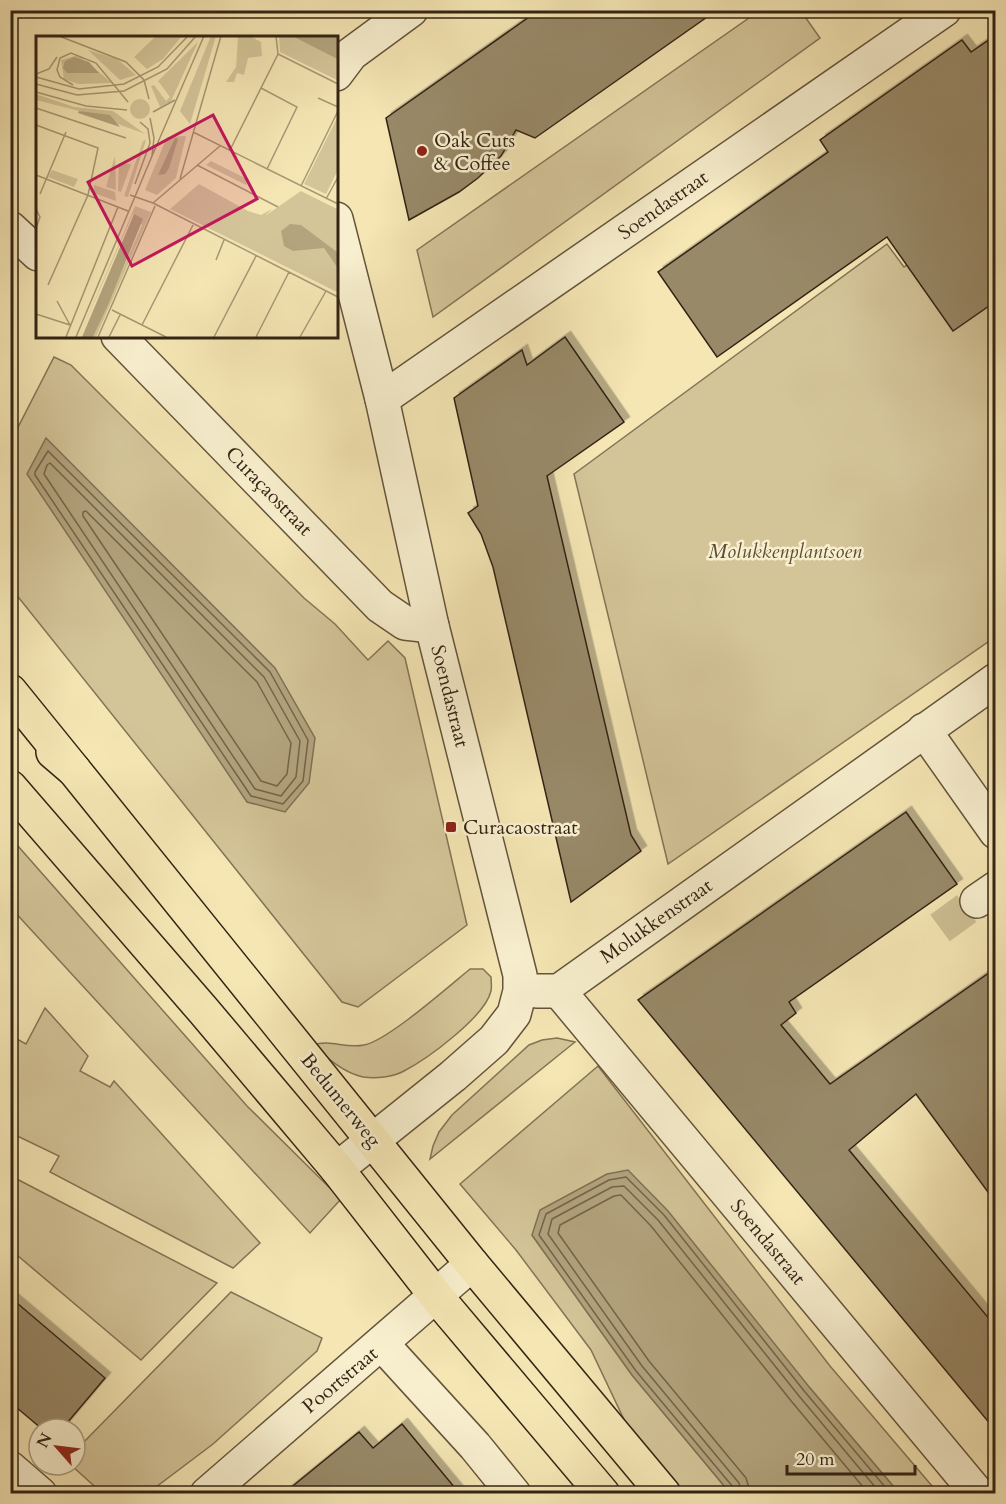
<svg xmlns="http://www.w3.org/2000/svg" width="1006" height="1504" viewBox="0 0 1006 1504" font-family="Cardo,serif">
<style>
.green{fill:#d4c599;stroke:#847456;stroke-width:1.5}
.water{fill:#b3a47e;stroke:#807154;stroke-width:1.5}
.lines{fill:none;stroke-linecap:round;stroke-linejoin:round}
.shore{stroke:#736449;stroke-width:1.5}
.building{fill:#988967;stroke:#332414;stroke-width:1.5;filter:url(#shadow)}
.minor-tunnel{stroke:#cebf94;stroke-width:33;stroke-dasharray:33 16;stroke-linecap:butt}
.minor-casing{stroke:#64543c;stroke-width:36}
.major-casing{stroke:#332414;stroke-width:36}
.highway-casing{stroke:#332414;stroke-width:36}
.minor{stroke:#f8efce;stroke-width:33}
.major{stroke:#f5e6b4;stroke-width:33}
.highway{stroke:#f5e6b4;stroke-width:33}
.poi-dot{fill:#8f2418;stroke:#f8efce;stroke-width:2}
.labels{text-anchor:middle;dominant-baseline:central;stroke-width:5;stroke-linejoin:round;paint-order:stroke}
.poi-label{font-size:20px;fill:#332414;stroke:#f8efce;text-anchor:start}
.street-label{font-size:20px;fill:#332414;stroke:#f8efce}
.park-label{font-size:20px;font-style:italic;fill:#5b4c35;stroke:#f8efce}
.inset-road{fill:none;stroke:#a79874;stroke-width:1.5}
.view{fill:#c2185b;fill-opacity:0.15;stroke:#c2185b;stroke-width:3}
.inset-edge{fill:none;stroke:#332414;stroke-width:3}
</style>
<defs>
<filter id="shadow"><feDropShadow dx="5.5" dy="-5.5" stdDeviation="0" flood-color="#0004"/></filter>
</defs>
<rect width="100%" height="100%" fill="#f5e6b4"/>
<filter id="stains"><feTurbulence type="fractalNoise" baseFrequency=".00333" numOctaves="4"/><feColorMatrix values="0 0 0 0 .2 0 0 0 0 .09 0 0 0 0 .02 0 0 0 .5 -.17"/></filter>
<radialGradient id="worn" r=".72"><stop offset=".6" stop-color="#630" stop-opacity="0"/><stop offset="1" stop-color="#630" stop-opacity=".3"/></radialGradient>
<g class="green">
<path d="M759,11H801L820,38L433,317L417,250Z"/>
<path d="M995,204V637L668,864L574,474L887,244L904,267Z"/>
<path d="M54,357L71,365L304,598L335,624L368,660L388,641L405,658L467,925L358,1007L342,1002L11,588V441Z"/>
<path d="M10,837L247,1106L341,1199L310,1233L11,908Z"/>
<path d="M470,969H483L491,977C491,981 492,987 491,991C485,1017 427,1059 404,1071C393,1077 376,1079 363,1077C344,1073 327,1058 313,1045C331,1039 345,1049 364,1045C387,1041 448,987 470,969Z"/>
<path d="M45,1008L88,1056L80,1071L110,1087L114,1081L260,1243L233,1268L50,1172L59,1156L11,1133V1052L17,1039L26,1044Z"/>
<path d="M557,1038L575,1042L430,1159L433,1146L439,1132L452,1115L529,1045L542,1040Z"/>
<path d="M598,1066L830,1366L938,1493H899L810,1388L532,1235L632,1375L730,1493H683L629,1430L591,1350L516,1250L460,1184Z"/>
<path d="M11,1176L217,1283L141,1360L11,1250Z"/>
<path d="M231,1292L322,1338L317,1351L213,1444L148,1493H102L71,1465H75V1451Z"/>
</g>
<g class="water">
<path d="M46,438L275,668L315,738L309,783L285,812L247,802L27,474Z"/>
<path d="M628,1170L668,1211L810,1388L899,1493H730L632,1375L532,1235L540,1210L607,1174Z"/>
</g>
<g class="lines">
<g class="shore">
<path d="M48,451L270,672L308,740L303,781L283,804L251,796L35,475V472Z"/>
<path d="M50,463L264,677L300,741L296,777L281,796L255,789L44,474L47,465Z"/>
<path d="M86,511L257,682L291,743L287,774L277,786L261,781L83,516V512Z"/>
<path d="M734,1494L733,1487L636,1371L539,1235L546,1214L609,1180L626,1177L664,1215L805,1392L891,1494"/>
<path d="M742,1494L739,1483L642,1366L548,1234L552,1219L612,1187L624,1186L658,1220L799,1396L881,1494"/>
<path d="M751,1494L746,1478L649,1361L558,1233L560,1225L614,1196L621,1195L651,1226L792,1402L869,1494"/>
</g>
</g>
<g class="building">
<path d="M539,10H717L535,138L516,130L501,156L478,178L459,192L409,220L386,118Z"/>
<path d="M996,35V301L953,331L887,237L717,357L658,272L828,152L820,140L962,40L971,52Z"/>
<path d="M565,337L624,422L547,476L631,835L641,851L571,902L493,567L481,534L468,513L478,506L454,398L522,350L527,365Z"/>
<path d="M906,812L957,884L789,1002L796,1013L781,1025L830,1084L996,968V1203L916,1094L849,1150L996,1327V1431L638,1000Z"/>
<path d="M10,1297L105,1378L62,1429H42L10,1402Z"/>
<path d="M402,1424L460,1494H283L359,1432L373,1448Z"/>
</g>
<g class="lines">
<path class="minor-tunnel" d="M940,928L977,901"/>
<g class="minor-casing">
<g id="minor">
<path d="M336,74L351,54L411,10"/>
<path d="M336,219L382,399L432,626L520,975V991L514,1014L494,1040L453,1076L337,1169"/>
<path d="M10,228L38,254"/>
<path d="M118,336L380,606L405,623L432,626"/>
<path d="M382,399L944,10"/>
<path d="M924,730L996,832"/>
<path d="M977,901L996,888"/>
<path d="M537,991H559L996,680"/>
<path d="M559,991L978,1494"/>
<path d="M382,1344L475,1446L514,1494"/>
<path d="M10,1468L40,1494"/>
<path d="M207,1494L472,1264"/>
</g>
</g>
<g class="major-casing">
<g id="major">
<path d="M53,752L74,770L472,1264L664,1494"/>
<path d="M10,787L203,1010L337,1169L436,1296L603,1494"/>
</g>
</g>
<g class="highway-casing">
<path id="highway" d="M10,691L74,770"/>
</g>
<use href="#minor" class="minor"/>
<use href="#major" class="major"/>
<use href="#highway" class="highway"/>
</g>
<g class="poi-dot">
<circle cx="422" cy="151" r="6"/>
<rect x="445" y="821" width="12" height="12" rx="3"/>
</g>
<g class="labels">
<g class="poi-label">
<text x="434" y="140">Oak Cuts<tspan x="434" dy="23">&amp; Coffee</tspan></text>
<text x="463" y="827">Curacaostraat</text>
</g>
<g class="street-label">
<text transform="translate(663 205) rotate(-35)">Soendastraat</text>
<text transform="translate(269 491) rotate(46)">Curaçaostraat</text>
<text transform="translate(450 696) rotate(76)">Soendastraat</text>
<text transform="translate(656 921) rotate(-35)">Molukkenstraat</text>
<text transform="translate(341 1100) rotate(51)">Bedumerweg</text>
<text transform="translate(768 1242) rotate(50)">Soendastraat</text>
<text transform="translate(340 1380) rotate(-40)">Poortstraat</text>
</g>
<g class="park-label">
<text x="785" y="551">Molukkenplantsoen</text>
</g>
</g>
<g transform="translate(36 36)">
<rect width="302" height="302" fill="#f5e6b4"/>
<path d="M120,0H146L127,23L111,33L98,21ZM175,0H180L154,88L144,75ZM198,0H214L225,6L226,20L212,22L208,39L201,37L198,46H190L200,31L202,2ZM243,0H256L301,23V44L244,16ZM162,6L135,65L124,71L115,50L118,49L130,65L134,61L122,45ZM52,14L81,23L100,39L84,44ZM42,19L76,47L43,48L28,43L25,24ZM0,58L38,71L77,75L109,98L55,78L0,64ZM94 73a10 10 0 1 1 20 0a10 10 0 1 1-20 0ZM301,82V136L290,158L268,148ZM150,100L140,142L121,159L109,154L131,101ZM110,104L92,161L88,160L107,105ZM79,120L80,154L70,151ZM175,125L213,144L210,149L170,129ZM83,127L95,128L85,156L82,155ZM16,134L42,143L38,151L12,141ZM163,148L212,175L225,179L236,173L229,180L265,155L301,173V256L134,173ZM58,149L79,156L80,165L58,157ZM99,170L115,176L60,301H57L106,189L97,178L43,301Z" fill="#d4c599"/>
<path d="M256,0H301V23ZM38,21L53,26L63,37H31L27,32L29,25ZM43,75L74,79L84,91L42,77ZM139,102L142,103L133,132L129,138L122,139ZM98,178L107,183L72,269L57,301H46ZM265,189L301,216V231L288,212L257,215L248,210L245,195L254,188Z" fill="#b3a47e"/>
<path class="inset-road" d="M23,0L90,26L108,44L113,63M242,18L302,48M0,38L13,33L21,21M0,41L43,53L88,48L122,31L152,0M0,48L41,59L88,55L131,33L160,0M37,49L24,41L21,34L24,22L35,17L60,27L92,66M225,52L261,71L231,133M0,56L50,70L91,74M282,62L302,71M0,72L90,102M117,76L139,64M0,89L62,112L52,159L12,249M157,96L302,168M194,114L242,18L240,0M116,120L168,0M161,129L242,171M0,139L92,175M144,143L185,0M99,148L114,107L112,93L104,86M265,150L302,75M4,158L30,96M94,159L117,167M290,163L302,141M117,167L302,261M117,167L184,110M0,173L4,181L0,192M180,224L188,204M21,265L34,289M76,274L130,301M0,278L34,289M106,289L157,189M30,301L82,171M40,301L116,120L118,102L114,82M62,301L119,170M73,301L84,279M178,301L220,220M220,301L253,236M264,301L290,255"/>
<path class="view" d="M177,79L221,163L96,230L52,146Z"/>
<rect width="302" height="302" class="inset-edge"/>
</g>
<rect width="1006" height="1504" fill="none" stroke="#f5e6b4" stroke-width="36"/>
<rect x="12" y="12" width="982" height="1480" fill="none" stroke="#332414" stroke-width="3"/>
<rect x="18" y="18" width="970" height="1468" fill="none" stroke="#332414" stroke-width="1.5"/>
<g transform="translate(57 1447) rotate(298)"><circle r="28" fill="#f8efce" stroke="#a99e84" stroke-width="1.5"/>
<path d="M0-4.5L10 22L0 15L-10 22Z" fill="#8f2418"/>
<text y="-9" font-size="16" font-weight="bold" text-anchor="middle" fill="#332414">N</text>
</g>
<path d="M787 1465v9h128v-9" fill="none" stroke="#332414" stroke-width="3"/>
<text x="796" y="1465" font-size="18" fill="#332414" stroke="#f8efce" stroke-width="4.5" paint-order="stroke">20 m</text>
<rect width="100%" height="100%" filter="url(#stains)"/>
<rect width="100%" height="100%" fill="url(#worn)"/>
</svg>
